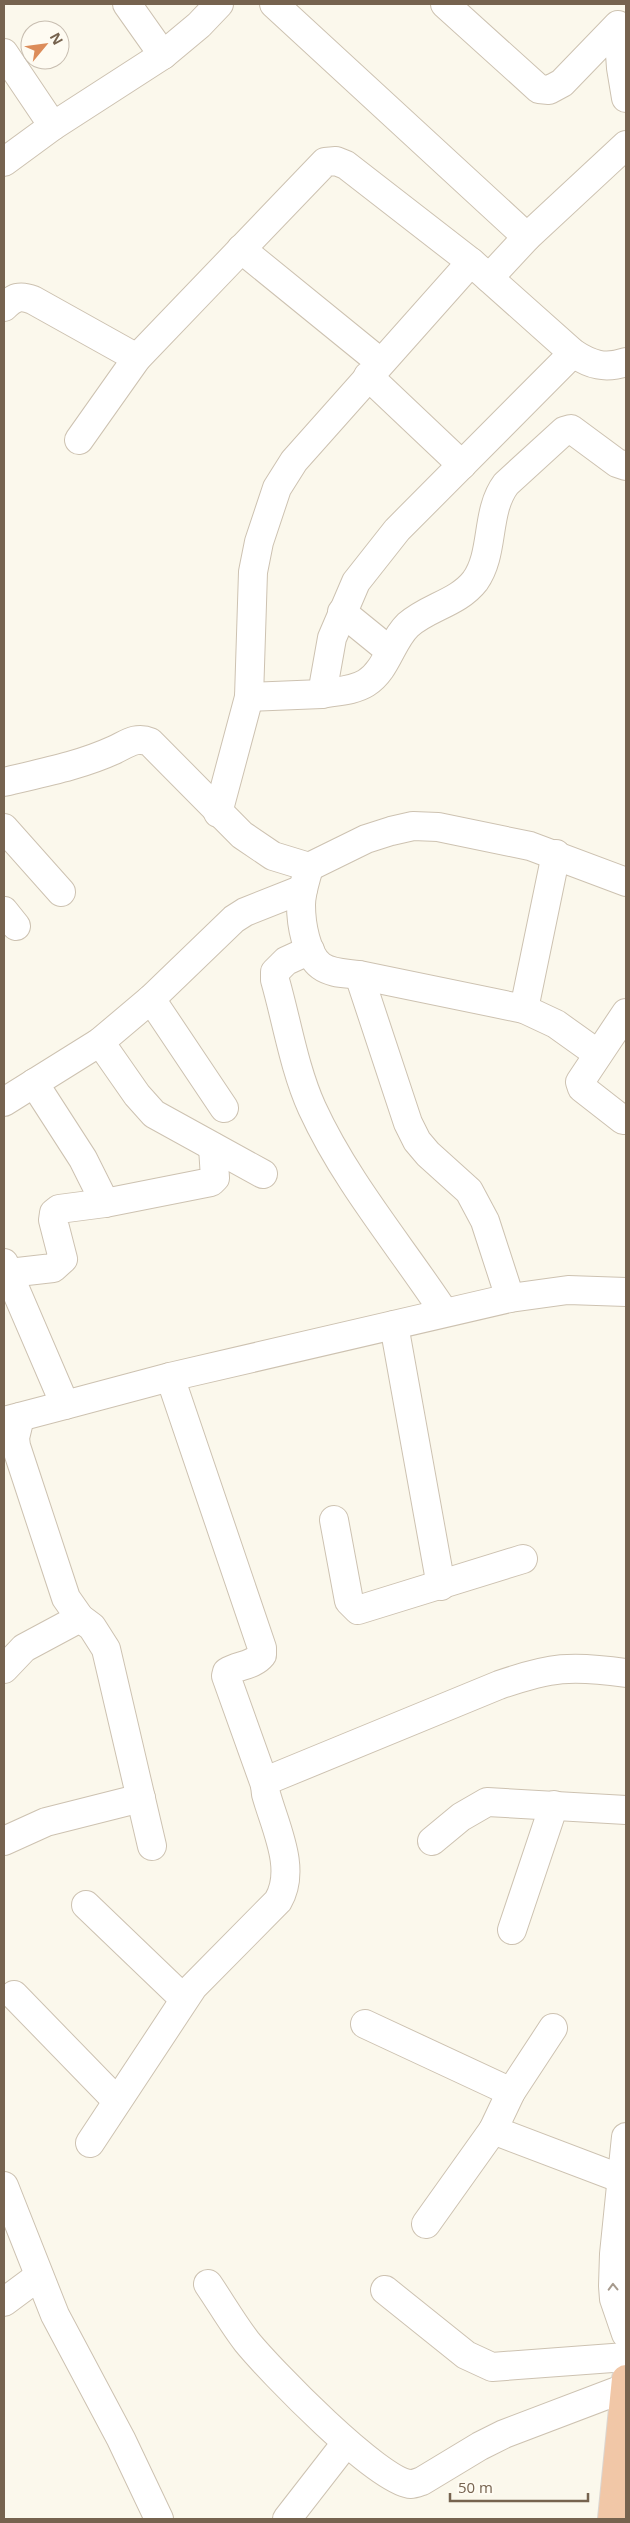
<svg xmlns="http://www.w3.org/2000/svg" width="630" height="2523" viewBox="0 0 630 2523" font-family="'Open Sans',sans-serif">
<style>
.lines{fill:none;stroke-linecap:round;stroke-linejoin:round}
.minor-casing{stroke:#cdc2b1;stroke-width:30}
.highway-casing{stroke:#dbd6d1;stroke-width:30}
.minor{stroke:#fff;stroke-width:28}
.highway{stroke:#f1c7a7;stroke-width:28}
.oneway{stroke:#a69a8d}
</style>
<rect width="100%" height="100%" fill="#fbf8ec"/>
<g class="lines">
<g class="minor-casing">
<g id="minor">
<path d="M274,4L527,237L626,145"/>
<path d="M445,4L539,89L549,90L562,83L618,25L621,68L626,98"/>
<path d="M4,53L53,126L163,55L127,4"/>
<path d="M163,55L199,25L219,4"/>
<path d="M4,162L53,126"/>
<path d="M241,249L380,362"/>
<path d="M489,278L527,237"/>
<path d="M4,307C14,297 20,295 33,300L137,358"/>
<path d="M368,376L462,465"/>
<path d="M79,440L137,358L325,162L336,161L346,165L471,262"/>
<path d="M342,612L390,651"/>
<path d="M322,694C337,691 353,691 366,683C387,670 391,641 408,625C428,607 458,603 475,581C495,553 485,512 506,484L564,431L571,429L617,463L626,466"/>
<path d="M249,697L322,694L332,638L356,582L397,530L573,353"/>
<path d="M4,782C41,773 79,766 114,750C127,744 136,736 150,742L242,835L273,856L309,867L366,839L391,831L413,826L438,827L530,846L626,882"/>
<path d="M218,813L249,697L253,572L259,542L277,488L294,461L471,262L573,353C591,365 605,369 626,362"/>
<path d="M4,828L61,892"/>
<path d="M309,867C306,879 301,892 301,905C301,923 306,955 321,966C332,974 347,973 359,975L524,1009L556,1024L598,1054"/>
<path d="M4,911L16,926"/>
<path d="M310,950L286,961L275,972V980C287,1022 294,1068 312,1108C346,1182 399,1244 444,1312"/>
<path d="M359,975L408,1123L417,1141L428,1154L469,1191L485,1221L510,1298"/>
<path d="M151,999L224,1108"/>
<path d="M524,1009L556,854"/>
<path d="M100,1042L137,1095L154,1114L263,1174"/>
<path d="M34,1083L83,1159L105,1203"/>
<path d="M4,1102L100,1042L151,999L234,919L245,912L303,889"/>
<path d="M623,1120L582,1088L580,1082L626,1013"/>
<path d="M4,1263L65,1405L170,1377L510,1298L568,1290L626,1292"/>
<path d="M9,1273L53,1268L63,1259L53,1220L54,1213L59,1209L105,1203L211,1182L215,1178L213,1147"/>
<path d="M394,1325L441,1586"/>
<path d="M170,1377L262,1648V1655C253,1666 238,1665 227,1672L226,1676L265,1785"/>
<path d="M20,1417L15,1438L16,1446L66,1598L80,1618L92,1627L106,1649L152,1846"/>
<path d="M4,1421L65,1405"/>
<path d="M334,1520L349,1601L358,1610L523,1559"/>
<path d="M4,1669L24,1648L80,1618"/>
<path d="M4,1841L46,1822L141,1798"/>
<path d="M432,1841L461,1817L487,1802L626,1810"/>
<path d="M86,1905L184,1999"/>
<path d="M512,1930L554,1805"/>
<path d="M14,1995L117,2101"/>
<path d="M365,2024L511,2092"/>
<path d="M493,2130L511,2092L553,2028"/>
<path d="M626,2137L614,2254L613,2286L614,2299L626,2334"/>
<path d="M90,2143L193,1987L278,1901C297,1869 275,1827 266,1794L265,1785L268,1780L499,1685C551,1667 571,1665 626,1673"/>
<path d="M4,2186L55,2315L121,2439L159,2519"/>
<path d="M426,2224L493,2130L622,2179"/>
<path d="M208,2284C221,2303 233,2324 247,2342C269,2369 379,2483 411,2484C414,2484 419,2482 422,2481L480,2446L504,2434L625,2388"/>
<path d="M385,2290L466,2355L492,2367L626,2357"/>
<path d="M4,2302L39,2276"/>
<path d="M287,2519L346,2443"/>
</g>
</g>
<g class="highway-casing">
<path id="highway" d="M612,2519L626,2379"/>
</g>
<use href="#minor" class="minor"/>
<use href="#highway" class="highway"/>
</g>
<defs><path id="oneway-chevron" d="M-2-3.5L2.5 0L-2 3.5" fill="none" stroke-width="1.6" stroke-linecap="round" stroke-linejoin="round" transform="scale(1.25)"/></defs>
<use class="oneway" href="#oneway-chevron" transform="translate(613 2287) rotate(-91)"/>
<rect width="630" height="2523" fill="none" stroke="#76634f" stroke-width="10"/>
<g transform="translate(45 45) rotate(61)"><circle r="24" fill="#fefbf2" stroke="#c8beb1"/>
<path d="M0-4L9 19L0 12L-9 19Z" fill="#dc8c5a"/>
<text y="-8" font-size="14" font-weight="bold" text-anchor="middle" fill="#76634f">N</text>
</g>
<path d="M450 2493v8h138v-8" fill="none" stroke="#76634f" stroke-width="2.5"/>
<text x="458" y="2493" font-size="15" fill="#76634f" stroke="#fefbf2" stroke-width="4" paint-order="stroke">50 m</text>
</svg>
